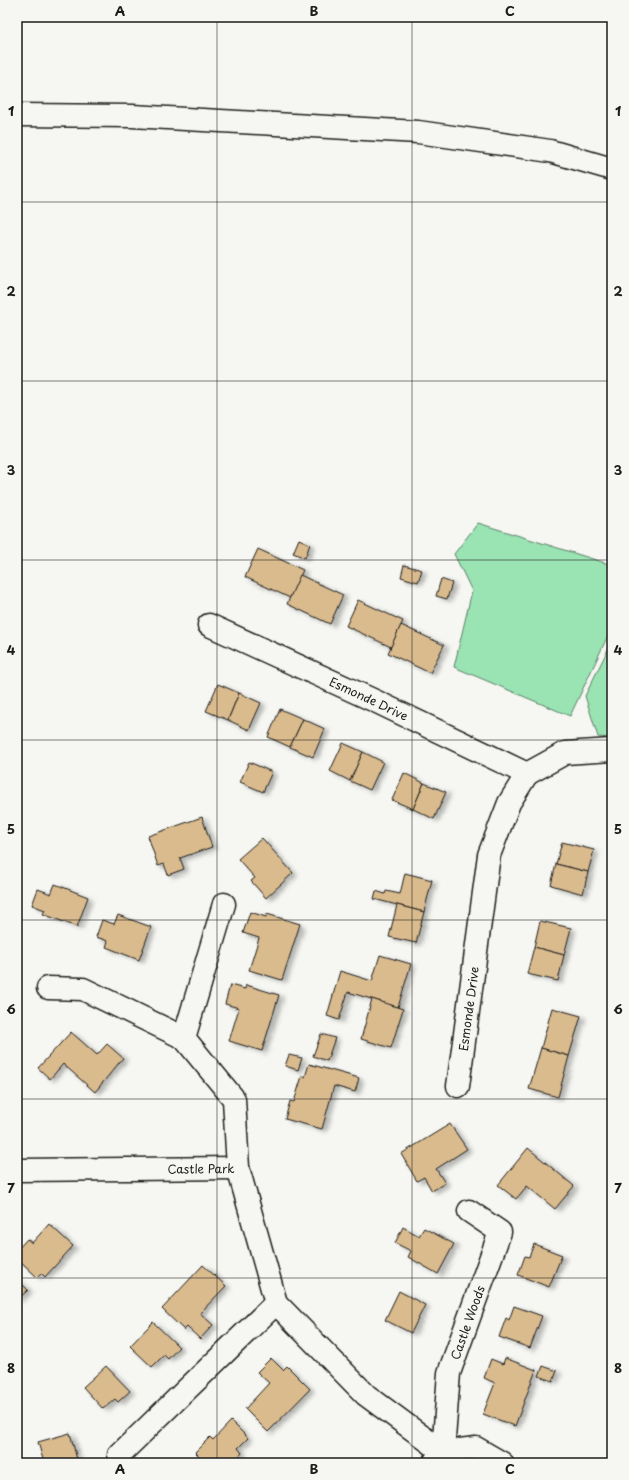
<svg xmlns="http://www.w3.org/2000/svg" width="629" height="1480" viewBox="0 0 629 1480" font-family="'Playpen Sans',sans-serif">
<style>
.green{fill:#9ae3b2;stroke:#5b8067}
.building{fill:#dabb8d;stroke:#1c1c1c;filter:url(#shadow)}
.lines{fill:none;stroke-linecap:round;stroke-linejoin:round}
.minor-casing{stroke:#1c1c1c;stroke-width:25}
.minor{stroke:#f6f6f2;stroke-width:22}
.grid{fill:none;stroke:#1c1c1c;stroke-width:1;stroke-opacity:0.55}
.labels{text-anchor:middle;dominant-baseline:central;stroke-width:4;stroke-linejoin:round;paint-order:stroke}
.street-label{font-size:12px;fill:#1c1c1c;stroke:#f6f6f2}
.neatline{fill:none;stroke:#1c1c1c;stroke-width:1.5}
.grid-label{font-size:13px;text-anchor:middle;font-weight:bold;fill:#1c1c1c}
</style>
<defs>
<filter id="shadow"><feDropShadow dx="4.5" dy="2.5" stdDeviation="2" flood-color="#0004"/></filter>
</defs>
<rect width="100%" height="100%" fill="#f6f6f2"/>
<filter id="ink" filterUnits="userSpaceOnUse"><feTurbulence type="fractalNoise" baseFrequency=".025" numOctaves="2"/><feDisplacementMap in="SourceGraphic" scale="8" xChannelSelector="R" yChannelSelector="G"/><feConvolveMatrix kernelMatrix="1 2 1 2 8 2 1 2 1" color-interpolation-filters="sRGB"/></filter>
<g filter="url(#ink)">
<g class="green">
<path d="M478,523L612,565V627L570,716L454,667L472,591L454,554Z"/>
<path d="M612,641V738L598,737L585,696Z"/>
</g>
<g class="building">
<path d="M299,539L310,544L305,558L293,553Z"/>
<path d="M258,549L303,570L290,598L245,577Z"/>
<path d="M404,565L422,570L418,582L401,577Z"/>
<path d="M300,575L343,595L330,624L287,604Z"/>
<path d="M441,579L452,583L447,599L436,596Z"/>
<path d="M358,600L403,621L391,647L346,626Z"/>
<path d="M401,625L444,645L430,673L388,653Z"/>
<path d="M218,684L239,693L228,720L206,711Z"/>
<path d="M239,693L261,703L249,730L228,720Z"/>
<path d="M280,709L303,719L290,747L268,737Z"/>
<path d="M303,719L325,729L313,757L290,747Z"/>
<path d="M343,743L363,752L350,781L330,771Z"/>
<path d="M363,752L383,762L370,790L350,781Z"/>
<path d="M249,762L272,772L263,792L240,782Z"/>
<path d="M404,773L424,783L413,809L392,800Z"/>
<path d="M424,783L446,792L434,819L413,809Z"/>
<path d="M202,817L212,847L180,858L184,869L168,875L164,864L158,866L148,836Z"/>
<path d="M262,838L293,873L266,898L251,881L255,878L238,859Z"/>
<path d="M562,842L594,850L588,872L556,864Z"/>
<path d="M556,864L588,872L583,894L551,885Z"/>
<path d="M405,873L432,880L424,912L374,899L376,891L385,894L386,891L400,894Z"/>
<path d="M55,884L88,897L77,927L43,914L45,910L32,905L38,889L51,894Z"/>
<path d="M397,905L424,912L416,943L389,937Z"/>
<path d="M250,912L266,917L267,914L300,924L282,980L249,970L259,938L243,933Z"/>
<path d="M118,915L151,927L139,960L106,947L108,941L96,937L102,920L114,924Z"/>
<path d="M540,921L571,928L564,955L534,947Z"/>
<path d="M534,947L564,955L558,981L527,974Z"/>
<path d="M380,955L411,964L398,1007L348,992L339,1020L327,1016L340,971L372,981Z"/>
<path d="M230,985L245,989L246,985L279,995L262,1051L229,1041L239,1008L225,1004Z"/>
<path d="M372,999L403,1009L391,1048L361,1039Z"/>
<path d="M552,1008L581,1016L569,1056L541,1048Z"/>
<path d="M71,1032L97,1055L107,1044L123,1058L95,1092L63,1064L50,1079L38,1068Z"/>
<path d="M321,1034L335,1038L327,1061L313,1056Z"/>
<path d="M541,1048L569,1056L558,1097L529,1089Z"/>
<path d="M289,1055L302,1058L298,1070L285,1066Z"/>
<path d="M309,1064L359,1078L355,1092L334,1086L322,1129L285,1119L290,1101L294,1102L302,1076L305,1077Z"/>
<path d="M450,1124L467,1149L436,1169L445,1183L432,1191L424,1177L417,1181L401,1154Z"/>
<path d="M528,1148L574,1186L555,1209L527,1186L516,1199L498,1185Z"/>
<path d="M49,1224L73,1246L45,1277L41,1273L37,1277L17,1258V1250L27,1239L32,1243Z"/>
<path d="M403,1227L419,1236L424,1228L454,1244L438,1274L408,1257L411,1251L395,1243Z"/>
<path d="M534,1244L562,1255L549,1287L518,1275L525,1256L529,1257Z"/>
<path d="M203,1265L226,1286L200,1313L213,1325L200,1339L187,1327L184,1330L162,1309Z"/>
<path d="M17,1279L28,1290L17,1300Z"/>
<path d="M399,1291L425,1305L411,1333L385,1320Z"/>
<path d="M514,1306L542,1316L530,1348L499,1337L506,1318L509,1320Z"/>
<path d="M153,1322L179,1347L168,1359L164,1355L152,1367L130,1346Z"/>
<path d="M271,1358L283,1370L287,1366L310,1389L268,1432L245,1409L269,1383L257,1372Z"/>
<path d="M505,1358L536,1370L515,1426L483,1414L495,1383L484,1378L491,1359L503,1364Z"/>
<path d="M106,1366L130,1391L118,1402L115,1399L103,1409L83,1387Z"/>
<path d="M543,1366L557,1371L553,1381L539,1376Z"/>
<path d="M231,1421L248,1438L238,1448L242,1453L232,1463H206L195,1452L210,1437L213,1440Z"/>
<path d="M70,1433L78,1463H44L38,1442Z"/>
</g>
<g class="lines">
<g class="minor-casing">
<g id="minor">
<path d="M17,115L132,116L418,132L550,151L612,169"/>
<path id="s1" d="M209,625L375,701L527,774L565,753L612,750"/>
<path d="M48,988L83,989L184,1038L234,1099L238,1168L276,1303L366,1395L443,1452L476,1448L502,1463"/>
<path d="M184,1038L224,904"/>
<path id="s2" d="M458,1086L489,855L509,803L527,774"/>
<path id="s3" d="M17,1170L238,1168"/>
<path d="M119,1455L276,1303"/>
<path id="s4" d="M435,1461L443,1452L449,1373L500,1232L469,1211"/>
</g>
</g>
<use href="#minor" class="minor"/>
</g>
</g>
<path class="grid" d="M217,17V1463M412,17V1463M17,202H612M17,381H612M17,560H612M17,740H612M17,920H612M17,1099H612M17,1278H612"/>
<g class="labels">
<g class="street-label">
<text stroke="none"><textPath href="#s1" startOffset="176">Esmonde Drive</textPath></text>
<text stroke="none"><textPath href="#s2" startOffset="78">Esmonde Drive</textPath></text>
<text stroke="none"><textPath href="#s3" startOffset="184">Castle Park</textPath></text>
<text stroke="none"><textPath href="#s4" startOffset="145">Castle Woods</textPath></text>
</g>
</g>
<rect width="629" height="1480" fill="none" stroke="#f6f6f2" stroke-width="44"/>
<rect x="22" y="22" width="585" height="1436" class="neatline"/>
<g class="grid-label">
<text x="120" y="16">A</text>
<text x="314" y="16">B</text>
<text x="510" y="16">C</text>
<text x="11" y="116">1</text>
<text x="618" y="116">1</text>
<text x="11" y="296">2</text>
<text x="618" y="296">2</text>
<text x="11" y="475">3</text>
<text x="618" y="475">3</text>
<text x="11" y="655">4</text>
<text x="618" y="655">4</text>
<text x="11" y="834">5</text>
<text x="618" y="834">5</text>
<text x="11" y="1014">6</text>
<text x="618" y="1014">6</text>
<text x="11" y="1193">7</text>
<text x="618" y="1193">7</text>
<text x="11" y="1373">8</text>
<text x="618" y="1373">8</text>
<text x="120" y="1474">A</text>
<text x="314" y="1474">B</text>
<text x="510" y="1474">C</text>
</g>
</svg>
